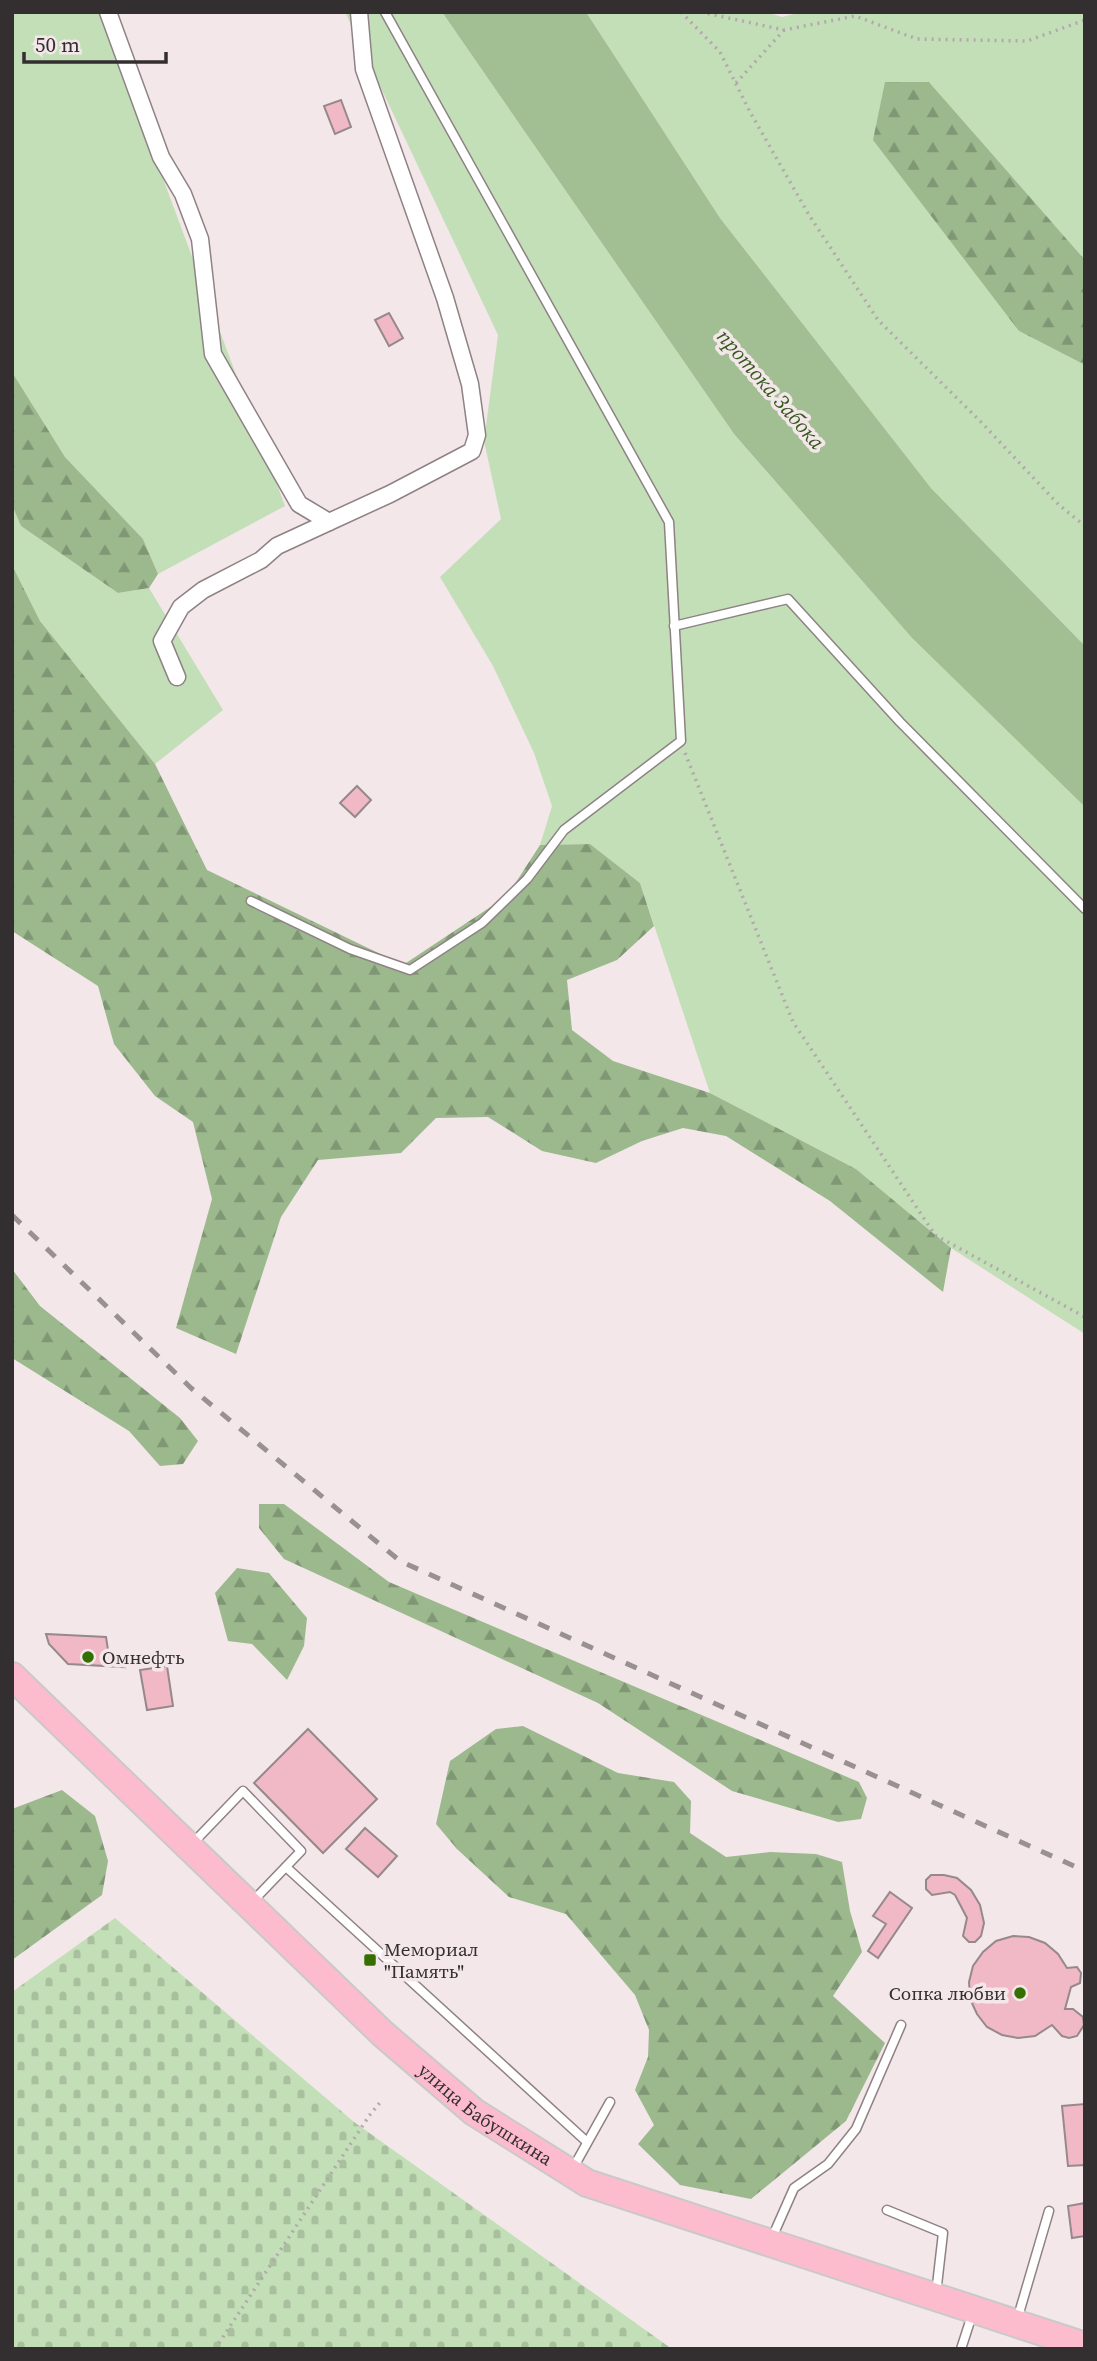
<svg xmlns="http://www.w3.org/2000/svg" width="1097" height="2361" viewBox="0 0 1097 2361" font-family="'Source Serif 4',serif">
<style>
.green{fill:#c3dfb7}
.forest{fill:url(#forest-firs)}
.cemetery{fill:url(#cemetery-stones)}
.water{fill:#a1bf93}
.building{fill:#f1b8c6;stroke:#95898c;stroke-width:2}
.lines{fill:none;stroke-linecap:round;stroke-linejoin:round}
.lane-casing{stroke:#8e8285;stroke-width:11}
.street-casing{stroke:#8e8285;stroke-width:19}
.primary-casing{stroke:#cac9c9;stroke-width:30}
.path{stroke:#b3a8ab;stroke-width:3.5;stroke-dasharray:2 5;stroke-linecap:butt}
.lane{stroke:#fff;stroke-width:8}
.street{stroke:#fff;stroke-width:16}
.primary{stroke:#fdbcce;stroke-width:26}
.rail{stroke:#999092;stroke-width:5;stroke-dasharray:12 12;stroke-linecap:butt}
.poi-dot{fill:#346f00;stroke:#f4e7ea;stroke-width:2.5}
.labels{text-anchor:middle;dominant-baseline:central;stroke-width:7;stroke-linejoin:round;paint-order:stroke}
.poi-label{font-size:19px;fill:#332e2f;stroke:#f4e7ea;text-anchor:start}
.street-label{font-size:19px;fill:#332e2f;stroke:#f4e7ea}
.water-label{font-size:21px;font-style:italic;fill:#34591d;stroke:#f4e7ea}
</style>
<defs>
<pattern id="forest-firs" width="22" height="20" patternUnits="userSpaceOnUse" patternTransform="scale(1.75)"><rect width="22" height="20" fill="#9bb98d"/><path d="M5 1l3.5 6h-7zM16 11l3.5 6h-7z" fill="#7f9774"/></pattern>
<pattern id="cemetery-stones" width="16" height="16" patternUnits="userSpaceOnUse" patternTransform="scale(1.75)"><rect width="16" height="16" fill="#c3dfb7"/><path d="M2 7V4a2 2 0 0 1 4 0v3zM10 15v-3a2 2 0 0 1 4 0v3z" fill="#a8c09e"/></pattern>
</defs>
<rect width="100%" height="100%" fill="#f4e7ea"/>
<g class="green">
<path d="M12,12H101L285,506L158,574L143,539L65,457L12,372Z"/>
<path d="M345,12H442L734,434L912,638L1085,807V1334L951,1248L856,1169L710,1093L640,883L590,844L540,845L552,806L534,753L493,666L440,577L501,519L484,441L498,335Z"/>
<path d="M586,12H766L782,17L802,12H1085V260L929,82L1019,331L1085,365V646L931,488L720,218Z"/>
<path d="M12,505L21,526L118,593L149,588L223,710L155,764L40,621L12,565Z"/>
</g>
<g class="forest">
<path d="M885,82H929L1085,260V365L1019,331L873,140Z"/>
<path d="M12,372L65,457L143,539L158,574L149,588L118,593L21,526L12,505Z"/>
<path d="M12,565L40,621L155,764L207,870L403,965L507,896L540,845L590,844L640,883L654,926L617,960L567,980L572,1030L613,1061L710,1093L856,1169L951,1248L943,1292L830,1201L726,1136L683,1128L642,1141L596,1163L542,1151L488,1117L436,1118L401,1153L318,1160L281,1217L236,1354L176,1328L212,1199L193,1122L155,1096L114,1044L98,986L12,931Z"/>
<path d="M12,1269L40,1306L180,1418L198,1441L183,1464L160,1466L129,1431L12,1358Z"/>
<path d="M259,1504H284L389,1582L859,1782L867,1798L861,1819L838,1822L732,1791L598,1703L284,1559L259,1528Z"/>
<path d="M237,1568L269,1573L307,1618L304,1646L287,1680L252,1644L228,1641L215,1593Z"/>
<path d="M523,1726L618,1773L674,1782L691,1801L690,1833L726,1857L770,1852L816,1854L842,1862L850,1911L862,1952L833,1996L885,2043L846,2121L751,2199L680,2185L638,2144L654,2125L635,2090L648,2057L649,2030L635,1995L566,1914L509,1897L457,1849L436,1824L450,1761L496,1729Z"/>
<path d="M62,1790L95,1816L108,1861L102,1895L12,1960V1809Z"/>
</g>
<path class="cemetery" d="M115,1918L354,2122L672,2349H12V1992Z"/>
<path class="water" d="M442,12H586L720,218L931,488L1085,646V807L912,638L734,434Z"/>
<g class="building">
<path d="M341,100L351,127L335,134L324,106Z"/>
<path d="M389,313L403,338L389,346L375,320Z"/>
<path d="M357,786L371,800L355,817L340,803Z"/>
<path d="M46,1634L106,1637L108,1650L124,1667L68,1664L49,1644Z"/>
<path d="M167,1666L173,1706L147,1710L140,1670Z"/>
<path d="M308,1729L377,1799L323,1853L254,1783Z"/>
<path d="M365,1828L397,1856L378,1877L346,1849Z"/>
<path d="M931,1875H944L957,1878L971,1890L980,1905L984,1923L981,1936L975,1942H969L963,1936L967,1918L955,1895L950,1892L932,1895L926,1889V1880Z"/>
<path d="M890,1892L912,1908L878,1958L868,1951L886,1924L873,1916Z"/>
<path d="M1013,1936L1029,1937L1045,1943L1058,1954L1067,1968L1077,1967L1081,1973L1080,1983L1071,1987L1065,2009H1073L1083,2017L1084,2025L1077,2036L1069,2038L1062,2036L1052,2025L1035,2036L1018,2038L1002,2035L987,2027L977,2014L970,1999L969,1982L973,1966L983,1952L996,1941Z"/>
<path d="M1085,2104V2165L1068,2166L1062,2106Z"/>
<path d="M1085,2203V2236L1072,2238L1068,2206Z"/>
</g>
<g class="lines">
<g class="lane-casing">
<g id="lane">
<path d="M674,626L788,599L900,722L1085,909"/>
<path d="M251,901L350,949L410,970L482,923L527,879L564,830L681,741L669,522L385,12"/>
<path d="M192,1844L243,1791L301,1851L252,1902"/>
<path d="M286,1867L587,2142"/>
<path d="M572,2170L610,2102"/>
<path d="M887,2210L943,2233L936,2294"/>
<path d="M771,2240L794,2188L828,2164L856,2129L901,2025"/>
<path d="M1017,2320L1049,2211"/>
<path d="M961,2349L973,2312"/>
</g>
</g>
<g class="street-casing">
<g id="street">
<path d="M108,12L161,157L183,194L200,239L213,354L299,504L329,522L390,494L472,451L477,435L470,384L445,298L364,69L359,12"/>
<path d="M177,677L162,641L181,607L203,590L261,560L277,546L329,522"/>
</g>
</g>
<g class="primary-casing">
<g id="primary">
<path id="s1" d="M12,1676L383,2034L474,2112L587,2183L1085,2346"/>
</g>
</g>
<g class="path">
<path d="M681,12L720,52L750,112L809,215L878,320L981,422L1059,505L1085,526"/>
<path d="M701,12L784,30L855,16L917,39L1027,41L1085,20"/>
<path d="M736,83L784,30"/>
<path d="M685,753L793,1022L935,1235L1085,1317"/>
<path d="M215,2349L369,2116L382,2100"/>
</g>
<use href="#lane" class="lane"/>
<use href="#street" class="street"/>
<use href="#primary" class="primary"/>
<path class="rail" d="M12,1215L191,1388L400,1561L1085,1871"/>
</g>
<g class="poi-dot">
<circle cx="88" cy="1657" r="7"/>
<rect x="363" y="1953" width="14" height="14" rx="3.5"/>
<circle cx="1020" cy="1993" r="7"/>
</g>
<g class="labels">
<g class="poi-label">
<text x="102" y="1657">Омнефть</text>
<text x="384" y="1949">Мемориал<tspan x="384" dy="22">"Память"</tspan></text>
<text x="1006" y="1993" text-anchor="end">Сопка любви</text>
</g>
<g class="street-label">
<text stroke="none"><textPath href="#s1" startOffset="646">улица Бабушкина</textPath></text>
</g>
<g class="water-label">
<text transform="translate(771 389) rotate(49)">протока Забока</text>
</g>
</g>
<rect width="1097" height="2361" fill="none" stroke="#332e2f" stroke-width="28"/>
<path d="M24 52v10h142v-10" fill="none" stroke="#332e2f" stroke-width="3.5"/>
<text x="35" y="52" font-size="21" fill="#332e2f" stroke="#f4e7ea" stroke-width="5" paint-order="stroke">50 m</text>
</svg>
